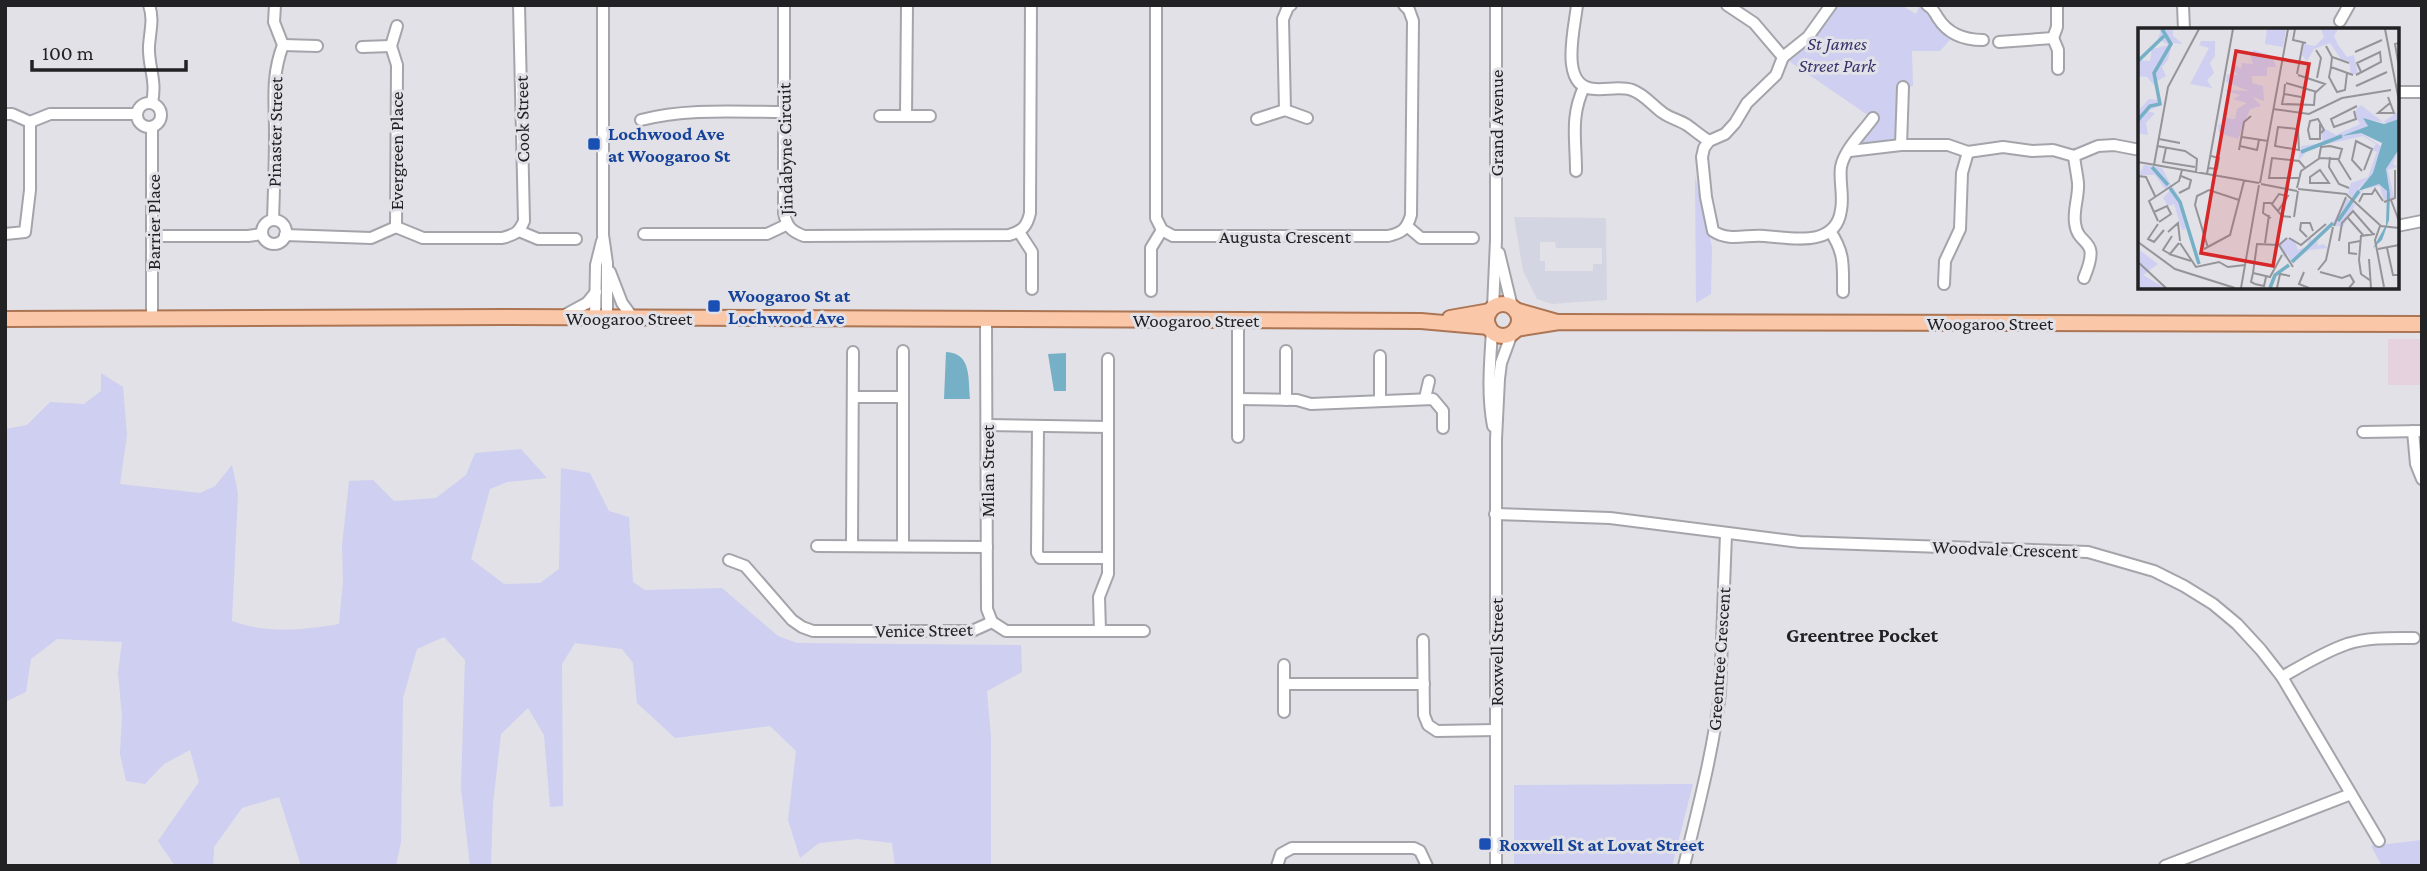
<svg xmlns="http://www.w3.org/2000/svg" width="2427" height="871" viewBox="0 0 2427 871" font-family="'Crimson Pro',serif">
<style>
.built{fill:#d4d5e2;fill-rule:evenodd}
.industrial{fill:#e6d1de}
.green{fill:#cecff1}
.water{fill:#75b0c6}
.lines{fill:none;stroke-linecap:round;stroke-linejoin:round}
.minor-casing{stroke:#a4a5ab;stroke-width:14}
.major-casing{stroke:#ac7554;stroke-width:18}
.minor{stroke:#fff;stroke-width:10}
.major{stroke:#fac7a8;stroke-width:14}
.transit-dot{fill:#1a4fb4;stroke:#e1e1e7;stroke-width:2.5}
.labels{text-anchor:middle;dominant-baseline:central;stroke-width:6;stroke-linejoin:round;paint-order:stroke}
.park-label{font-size:19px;font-style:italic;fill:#37326d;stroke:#e1e1e7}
.street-label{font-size:19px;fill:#222224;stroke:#e1e1e7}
.transit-label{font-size:19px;font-weight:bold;fill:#164399;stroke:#e1e1e7;text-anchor:start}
.neighbourhood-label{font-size:21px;font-weight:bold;fill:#222224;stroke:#e1e1e7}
.inset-river{fill:none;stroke:#75b0c6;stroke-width:3.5}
.inset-road{fill:none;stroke:#959599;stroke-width:2}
.view{fill:#d62828;fill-opacity:0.15;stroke:#d62828;stroke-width:3.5}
.inset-edge{fill:none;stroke:#222224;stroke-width:3.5}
</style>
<rect width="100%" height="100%" fill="#e1e1e7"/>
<path class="built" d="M1514,217L1606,218L1607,300L1552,304L1537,299L1523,271ZM1540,242H1555L1556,248H1602V264H1593V271H1545V261H1540Z"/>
<rect class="industrial" x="2388" y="339" width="34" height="46"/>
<g class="green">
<path d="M1831,5H1901L1916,14L1920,5H1927L1955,34L1940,51H1912L1913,86L1903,87L1901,145L1850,151L1872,118L1783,57Z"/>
<path d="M1695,176L1712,247L1711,294L1696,303Z"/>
<path d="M101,373L123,387L127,435L120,484L200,493L215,486L232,465L238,493L232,621C268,634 301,630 339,624L343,581L342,546L349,481L373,480L394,501L436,498L466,475L475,453L521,449L547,478L507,482L490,489L471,559L504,584L540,583L559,569L561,468L590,473L609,511L629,517L633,582L645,590L722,588L778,636L797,643L1021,645L1022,672L987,691L991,738V866H895L892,843L858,839L819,843L800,858L788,820L796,751L770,726L675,738L637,703L633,663L622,649L575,643L562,664L563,806L550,807L544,735L528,708L501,734L493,803L491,866H470L461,788L465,660L444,637L417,649L403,698L401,842L396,866H301L279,797L242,808L214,847L213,866H175L158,841L199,782L190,750L164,764L145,784L126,781L120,754L122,716L118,673L122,642L57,639L31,659L26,692L5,702V429L27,425L50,402L84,404L101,391Z"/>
<path d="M1693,784L1672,866H1514V785Z"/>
<path d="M2422,840V866H2382L2371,846Z"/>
</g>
<g class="water">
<path d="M946,352C972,353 968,379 970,399H944Z"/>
<path d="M1066,353V391H1054L1048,354Z"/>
</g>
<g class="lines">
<g class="minor-casing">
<g id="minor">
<path d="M149,5C154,19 150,31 149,46C148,67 157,79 152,103"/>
<path d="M603,5V235L607,263V318"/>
<path d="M784,5V213C787,227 791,231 804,236L1009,235C1022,231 1027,227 1030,213L1031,5"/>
<path d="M1156,5V218L1162,230L1173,236H1388C1402,233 1407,229 1411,215L1413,21L1409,10L1404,5"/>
<path d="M1577,5C1575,27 1558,88 1595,89C1607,90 1620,86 1632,90C1644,94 1653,106 1663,113C1670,118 1679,120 1687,125C1694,130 1701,136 1709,141"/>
<path d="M1727,5L1754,23L1783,57"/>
<path d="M1831,5L1808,37L1783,57L1776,75L1747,103L1735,123L1725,134L1709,141L1704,148L1702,157L1706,197L1713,231C1729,242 1747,234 1765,236C1792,238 1836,248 1841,210C1844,196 1839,181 1841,167C1844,150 1863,132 1873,118"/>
<path d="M1927,5C1934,9 1934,12 1938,18C1948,34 1965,40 1983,40"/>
<path d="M2183,5L2184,30"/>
<path d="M2340,21L2349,5"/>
<path d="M2053,38L2058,50V69"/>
<path d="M1999,42L2053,38L2057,27V5"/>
<path d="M283,45L317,46"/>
<path d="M362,47L391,46"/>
<path d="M2397,92H2422"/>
<circle cx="149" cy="115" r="12"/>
<path d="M1285,110L1283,19L1288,7L1291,5"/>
<path d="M5,114H12L30,122L50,114H137"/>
<path d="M880,116H930"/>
<path d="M906,116L907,5"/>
<path d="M1257,119L1285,110L1307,118"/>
<path d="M641,120C688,108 736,112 784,112"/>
<path d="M1901,145L1903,87"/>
<path d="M1850,151L1901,145H1948L1968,152L2003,147L2032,151L2053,150L2074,156L2098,146L2114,145L2140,150"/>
<path d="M2074,156C2075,165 2077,174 2078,183C2079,196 2073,210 2075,223C2078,249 2102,235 2084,278"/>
<path d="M1576,171C1576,139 1570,117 1584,87"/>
<path d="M273,220C274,191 275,162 275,132C275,100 271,77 283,45L274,22L275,5"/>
<circle cx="274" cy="232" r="12"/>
<path d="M2397,226L2422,221"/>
<path d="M396,227L423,238H502C514,235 519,233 524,221L519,5"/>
<path d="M1408,227L1421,238H1473"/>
<path d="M519,231L538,239H576"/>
<path d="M1830,231C1845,253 1843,266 1843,292"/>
<path d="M1019,232L1032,252V289"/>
<path d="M5,234L25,232L30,190V122"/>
<path d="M644,234H767L786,225"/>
<path d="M285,235L371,238L396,227L397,65L391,46L397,26"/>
<path d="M153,236H248L262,234"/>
<path d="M1499,253L1512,307"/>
<path d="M610,272L622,303L633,318"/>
<path d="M1944,284L1945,261L1960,229L1962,173L1968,152"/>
<path d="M1151,291V248L1162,230"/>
<path d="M1493,308L1496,240V5"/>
<path d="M565,315L587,303L596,292"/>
<path d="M152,318V127"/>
<path d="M595,318L596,265L602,241"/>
<path d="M986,320L987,609L992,622"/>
<path d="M1238,320V437"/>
<path d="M1492,331C1490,363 1487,394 1493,426"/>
<path d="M1380,356V401"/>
<path d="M853,397H903"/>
<path d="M1425,398L1429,381"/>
<path d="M1238,399L1297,400L1311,404L1433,399L1443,411V428"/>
<path d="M1286,400V351"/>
<path d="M987,425L1108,427V574L1099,597L1100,631"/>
<path d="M1038,426L1037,553L1040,558H1107"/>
<path d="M1108,427V359"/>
<path d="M2413,431L2416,464L2422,479"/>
<path d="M2363,432L2422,431"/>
<path d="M1495,514L1610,518L1800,542L2088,552L2154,571L2184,586L2213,604L2237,624L2261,650L2282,677L2379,841"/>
<path d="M817,546L987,547"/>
<path d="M852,546L853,352"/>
<path d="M903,546V351"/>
<path d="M729,560L745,566L792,620L802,627L813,631H972L992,622L1006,631H1144"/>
<path d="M1423,640L1424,715L1428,725L1437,731L1496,730"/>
<path d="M1284,665V712"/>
<path d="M2282,677C2303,665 2324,652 2347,644C2369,637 2392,638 2414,638"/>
<path d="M1284,684H1424"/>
<path d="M1277,866L1281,854L1292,848H1414L1420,851L1427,866"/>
<path d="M1496,866V439L1499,379L1501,363L1512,333"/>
<path d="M1684,866C1698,808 1713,752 1720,693L1726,534"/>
<path d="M2165,866L2351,794"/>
</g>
</g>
<g class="major-casing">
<g id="major">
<circle cx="1503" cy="320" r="16"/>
<path d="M1515,310L1557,322"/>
<path d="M1450,318L1490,311"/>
<path d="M5,319L505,317L1238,320L1421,321L1489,327"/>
<path d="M1516,329L1559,322L2422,324"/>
</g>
</g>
<use href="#minor" class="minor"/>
<use href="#major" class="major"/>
</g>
<g class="transit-dot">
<rect x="587" y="137" width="14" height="14" rx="3.5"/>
<rect x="707" y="299" width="14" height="14" rx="3.5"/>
<rect x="1478" y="837" width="14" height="14" rx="3.5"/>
</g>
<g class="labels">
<g class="park-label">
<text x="1837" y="43">St James<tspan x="1837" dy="22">Street Park</tspan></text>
</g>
<g class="street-label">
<text transform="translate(522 119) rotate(-91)">Cook Street</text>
<text transform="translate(1496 123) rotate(-90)">Grand Avenue</text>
<text transform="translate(275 132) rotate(-89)">Pinaster Street</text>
<text transform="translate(785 149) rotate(-91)">Jindabyne Circuit</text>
<text transform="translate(396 151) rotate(-90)">Evergreen Place</text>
<text transform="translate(153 222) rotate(-90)">Barrier Place</text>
<text x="1285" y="236">Augusta Crescent</text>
<text x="629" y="318">Woogaroo Street</text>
<text x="1196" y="320">Woogaroo Street</text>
<text x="1990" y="323">Woogaroo Street</text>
<text transform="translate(987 471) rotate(-90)">Milan Street</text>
<text transform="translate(2005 549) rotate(2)">Woodvale Crescent</text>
<text transform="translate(924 630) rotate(-1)">Venice Street</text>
<text transform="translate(1496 652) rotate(-90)">Roxwell Street</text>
<text transform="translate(1719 659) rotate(-86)">Greentree Crescent</text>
</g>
<g class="transit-label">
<text x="608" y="133">Lochwood Ave<tspan x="608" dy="22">at Woogaroo St</tspan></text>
<text x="728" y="295">Woogaroo St at<tspan x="728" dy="22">Lochwood Ave</tspan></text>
<text x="1499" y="844">Roxwell St at Lovat Street</text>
</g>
<g class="neighbourhood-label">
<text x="1862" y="635">Greentree Pocket</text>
</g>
</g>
<g transform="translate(2138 28)">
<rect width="261" height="261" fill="#e1e1e7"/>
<path d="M23,1H35V8L45,16L34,15L30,32L24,39L28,48L19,53L18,60L9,49L0,48V32L12,33L14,21L31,17L20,11ZM129,1H148L145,19L127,16ZM183,1H200L196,8L200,17L209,29L216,27L220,46H213L211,33L203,31L192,15L176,21L169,33L164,27L166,16L177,18L186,9ZM63,13H77V28L72,35L76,45L69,52L74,60L52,56L71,20L61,17ZM116,22L134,28L138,39H129V48H114V55L125,58L126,73L115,69L123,78L112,81L100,111L81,105L80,96L87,98L88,90L97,91L99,81L109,75L95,71L102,67L86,62L111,63L88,54L89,46L100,47L94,41L98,37L103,41L104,35L115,36L112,26ZM11,71L22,72V78L9,83L17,85L8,95L10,107L0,105V83ZM223,77L245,94L261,83V91L250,95L226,91L230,97L223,105L244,119L235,145L220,161L222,164L225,159L241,156L250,162L248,141L261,121L255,136L259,139L250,142L256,169L251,171L252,167L246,173L242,158L226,161L217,172L210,165L213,155L230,149L239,124L234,122L238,116L225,108L172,120L160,133L163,118L185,115L182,98L198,107L222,96L216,84ZM6,137L24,140L33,157L27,161L17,147H1ZM35,159L43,173L48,201L44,202L36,176L30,178L25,170ZM209,170L217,177L205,199L195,197L179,212L180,218L185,216L190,220L171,222L153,236L150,226L146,230L141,217L149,210L156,211L160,222L170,218L171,209L174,212L195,194ZM0,221L20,236L5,247L27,260H0Z" fill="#cecff1"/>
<path d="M225,90L246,96L261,91V121L248,141L252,166L251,192L244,212L235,220L248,197L249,163L241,156L220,163L235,145L244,115L223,105L204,108L230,98Z" fill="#75b0c6"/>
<path class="inset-river" d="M0,33L26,8M0,92L12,78L22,76L16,45L33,16L24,1M163,124L204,108M14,139L30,157M32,160L42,174L61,236M200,193L221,163M154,234L195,195M132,260L137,247L151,237"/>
<path class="inset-road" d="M157,1L155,12L168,15M247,1L261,73M261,15L257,16L261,39M188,18L194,29L211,35M178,22L183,30L179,50M217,24L244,12M194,29L193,39L215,47M193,39L191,49L199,64L207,62L209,45M159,46L165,15M218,47L243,34L242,24L219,35L223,44M148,55L179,64M147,56L146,66L163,69M218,58L249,44M146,66L144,76L176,77L177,65L187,56L160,47M250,69L256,85H240L252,75M135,81L171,86L204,70L253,62M216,83L218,91L196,99L193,91L219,78M182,96V111H172L170,102L172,93L180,91L186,102L183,105M159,101L140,99L137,118L161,122L160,103M104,109L130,113M21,111L42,115M19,118L47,123L59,131L58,144M102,118L119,122L121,112M28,120L25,134L57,139M101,122L106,94L113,88M192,129L191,139L201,156L211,160M181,130L183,119L192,118L204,121L201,131M0,134L121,155M16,137L30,59L61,1M70,140L79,141L81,130L73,128M182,142L191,155H172V149ZM224,143L214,132L218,113L234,121L226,142M69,146L95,1M0,148L8,149L17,168M161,150H131L134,130L161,133L167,140M122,155L150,1M123,156L159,163M159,160L163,143L182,130L200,131L213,152M160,161L208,166L243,198L261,200M41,165L51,160L53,152L43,148M253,172L261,193M221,174L225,166H234L237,161L245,173M246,174L257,170V142M134,176L141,166L150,168L140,183M16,184L29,178L33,186L21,194M156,189L160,163M133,190L125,185L126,175H133L144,188L153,189M210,190L225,207M20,193L11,173L41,153L44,142M20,196L10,211L16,214L26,202M196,198L208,169M242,198L237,212L246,259M30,204L40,195L42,213M34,208L25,222L32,226L41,215M169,209L162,202L163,195H172L175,203M149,210L141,217L155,239M151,210L163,217L188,196M201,213L204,195L215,183L235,206M0,214L37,241L97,260M42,215L58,239L81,234L90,239L107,237M127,215L131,187M141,217L119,216L115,245L132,249L144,227M70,220L57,177L59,168L71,162L101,172M249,220L255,247H261M66,221L92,207L106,153M240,221L261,217M31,226L53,233M219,226L211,225V215L222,213M231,231L233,260M221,232L223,208L237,206M221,232L223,246L233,253M0,234L28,260M180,242L188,232L195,199M166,244L161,256L171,260M182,244L204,250L212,247L216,254L211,260M115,245L113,254L117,256L126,258L128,249M103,260L121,157M139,260L142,246L152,248"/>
<path class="view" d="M98,23L171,36L135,238L63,225Z"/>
<rect width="261" height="261" class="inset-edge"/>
</g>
<rect width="2427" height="871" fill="none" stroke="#222224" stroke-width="14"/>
<path d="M32 60v10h154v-10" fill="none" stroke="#222224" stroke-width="3.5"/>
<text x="42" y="60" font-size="21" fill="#222224" stroke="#e1e1e7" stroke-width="5" paint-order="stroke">100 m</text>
</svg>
